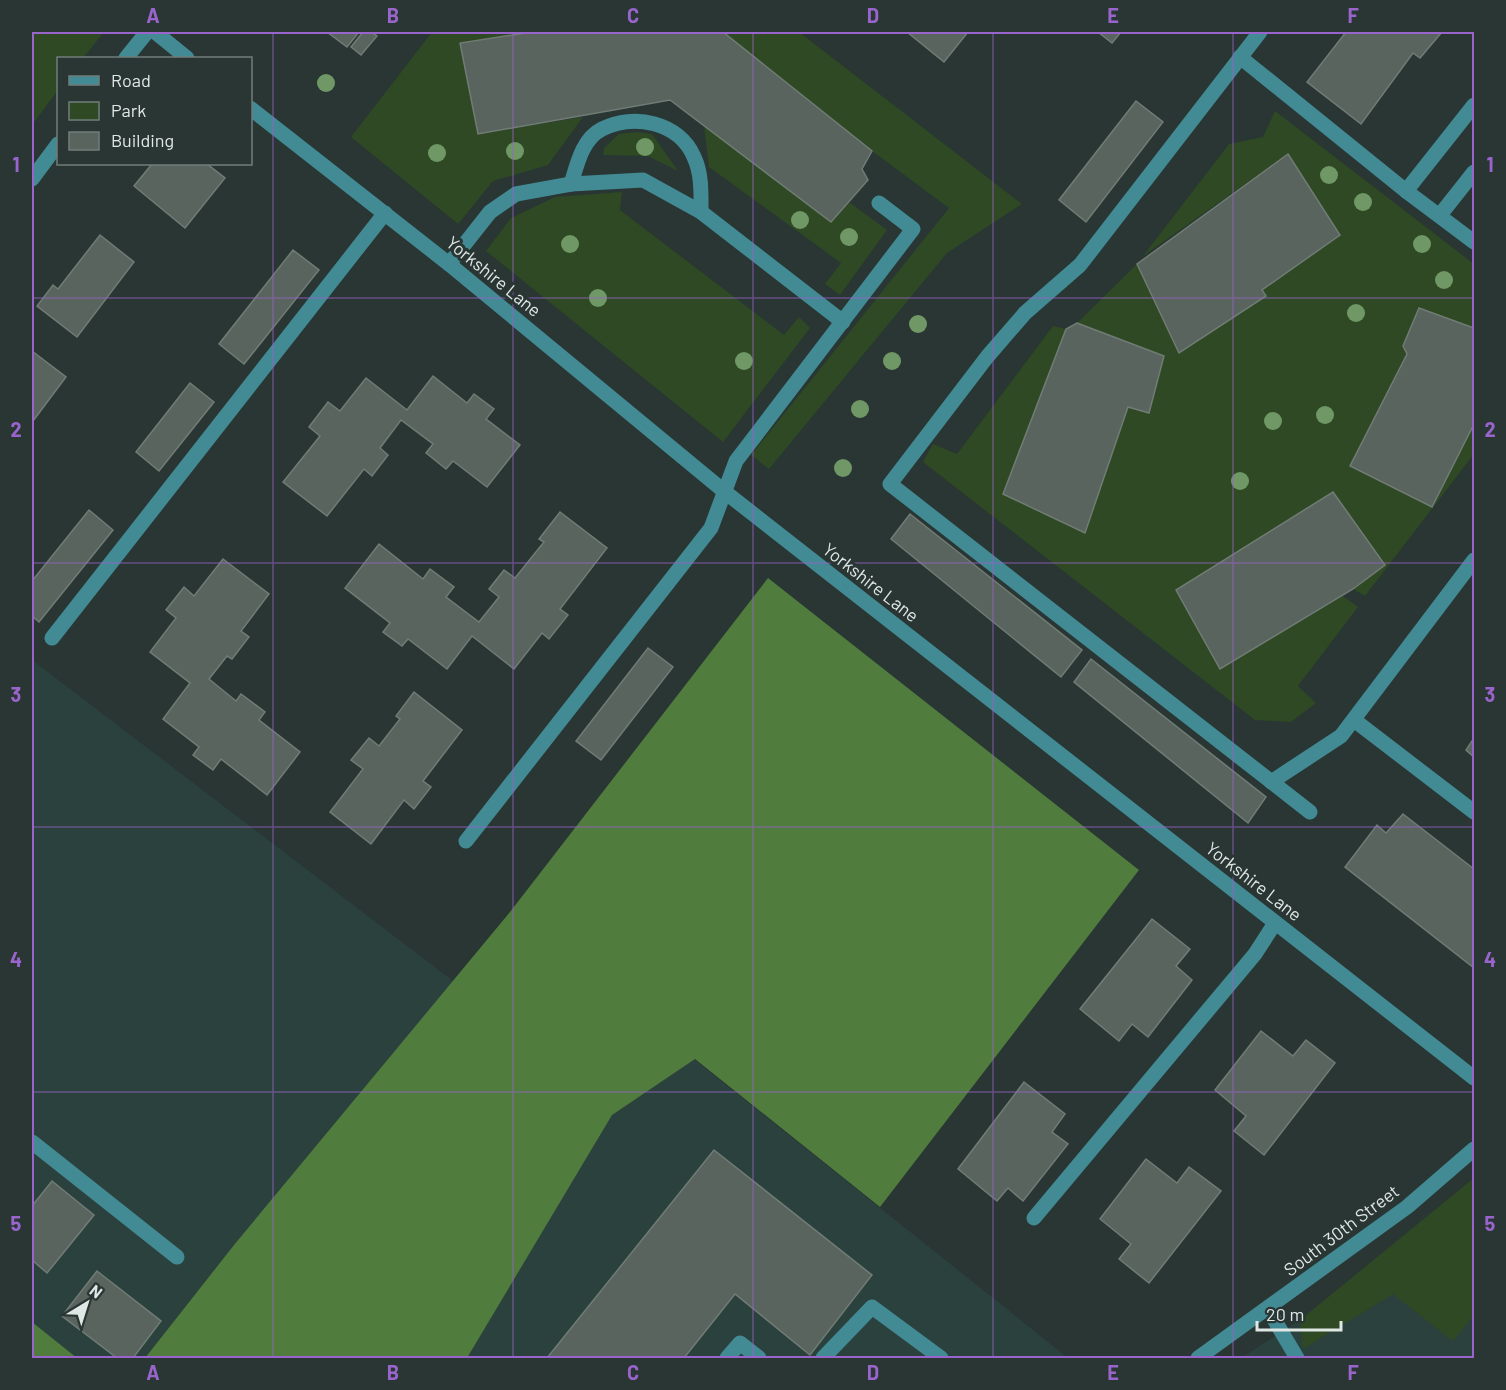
<svg xmlns="http://www.w3.org/2000/svg" width="1506" height="1390" viewBox="0 0 1506 1390" font-family="Barlow,sans-serif">
<style>
.built{fill:#2b413d}
.green{fill:#2e4923}
.forest{fill:#507c3d}
.building{fill:#58645d;stroke:#707c75;stroke-width:1.5}
.lines{fill:none;stroke-linecap:round;stroke-linejoin:round}
.minor{stroke:#428b94;stroke-width:15}
.tree{fill:#6f9866}
.grid{fill:none;stroke:#9964cb;stroke-width:1.5;stroke-opacity:0.55}
.labels{text-anchor:middle;dominant-baseline:central;stroke-width:6;stroke-linejoin:round;paint-order:stroke}
.street-label{font-size:18px;fill:#e0e8e6;stroke:#293634}
.neatline{fill:none;stroke:#9964cb;stroke-width:2}
.grid-label{font-size:20px;text-anchor:middle;font-weight:bold;fill:#9964cb}
</style>
<rect width="100%" height="100%" fill="#293634"/>
<g class="built">
<path d="M32,660L453,981L510,912L1068,1358H376L234,1245L145,1358H77L32,1322Z"/>
<path d="M1474,1193V1358H1241L1352,1286Z"/>
</g>
<g class="green">
<path d="M32,32H104L83,58H58V90L32,125Z"/>
<path d="M432,32H532L461,43L478,134L583,117L548,165L493,181L458,224L351,137Z"/>
<path d="M723,32H799L1022,204L947,253L769,469L751,455L949,208L872,151Z"/>
<path d="M1275,111L1474,264V328L1419,308L1403,346L1407,354L1350,466L1432,507L1474,425V454L1365,596L1353,589L1384,565L1271,531L1177,590L1220,669L1343,596L1358,607L1298,686L1316,703L1291,722L1255,720L923,462L933,444L957,454L1053,326L1066,329L1003,494L1085,532L1128,407L1149,413L1164,356L1077,323L1137,264L1180,352L1265,297L1262,290L1340,235L1288,154L1143,256L1229,144L1263,137Z"/>
<path d="M704,126L831,222L849,202L887,230L840,295L825,284L841,263L709,167Z"/>
<path d="M636,132L652,134L678,171L648,156L603,155L604,148L619,134Z"/>
<path d="M622,192L620,210L784,335L799,317L810,328L723,442L486,251L511,218L555,197Z"/>
<path d="M1474,1178V1315L1453,1341L1393,1294L1303,1349L1300,1320Z"/>
</g>
<g class="forest">
<path d="M768,578L1139,870L880,1207L695,1059L612,1115L467,1358H145L234,1245L510,912Z"/>
<path d="M32,1322L77,1358H32Z"/>
</g>
<g class="building">
<path d="M327,32H359L347,47Z"/>
<path d="M363,32H371L377,36L361,55L351,47Z"/>
<path d="M532,32H723L872,151L862,169L868,180L831,222L670,100L478,134L460,43Z"/>
<path d="M907,32H968L944,62Z"/>
<path d="M1098,32H1121L1112,43Z"/>
<path d="M1346,32H1442L1420,58L1413,53L1361,124L1307,82Z"/>
<path d="M1136,101L1163,122L1086,222L1059,200Z"/>
<path d="M1288,154L1340,235L1262,290L1266,296L1179,353L1137,264Z"/>
<path d="M152,164H207L225,178L185,228L134,186Z"/>
<path d="M100,235L134,262L77,337L37,306L53,285L58,289Z"/>
<path d="M293,250L319,270L244,364L219,344Z"/>
<path d="M1419,308L1474,328V424L1432,507L1350,466L1407,354L1403,346Z"/>
<path d="M1077,323L1164,356L1149,413L1128,407L1085,533L1003,494L1066,329Z"/>
<path d="M32,351L66,377L33,421L32,419Z"/>
<path d="M433,376L467,403L474,394L494,409L486,419L520,445L487,487L453,461L446,469L426,453L433,444L401,420L380,448L388,455L372,476L364,469L327,516L283,482L320,436L309,427L328,402L340,411L366,378L407,410Z"/>
<path d="M190,383L214,402L159,471L136,452Z"/>
<path d="M1333,492L1385,565L1353,589L1220,669L1176,590Z"/>
<path d="M89,510L113,530L39,622L32,616V581Z"/>
<path d="M560,512L607,548L560,609L568,615L549,639L542,633L514,669L472,636L447,669L408,639L402,646L383,632L390,623L345,588L379,544L423,579L430,569L454,587L446,597L479,622L499,597L489,589L504,570L515,578L544,542L539,539Z"/>
<path d="M910,514L1082,650L1061,677L891,539Z"/>
<path d="M223,559L269,594L241,631L249,637L232,659L227,656L209,679L236,701L241,694L265,712L259,720L300,752L267,795L221,759L213,770L193,755L199,747L163,719L190,683L150,652L176,618L166,610L184,587L194,596Z"/>
<path d="M648,648L673,667L601,760L576,741Z"/>
<path d="M1091,659L1266,797L1248,823L1074,682Z"/>
<path d="M414,692L462,730L423,781L431,787L414,809L404,800L371,844L330,812L363,769L351,760L369,738L379,746L400,719L396,716Z"/>
<path d="M1474,738V757L1466,750Z"/>
<path d="M1403,814L1474,869V968L1345,867L1377,825L1386,833Z"/>
<path d="M1152,919L1190,949L1176,966L1192,980L1148,1037L1132,1024L1119,1041L1080,1009Z"/>
<path d="M1261,1031L1293,1056L1306,1040L1335,1063L1264,1155L1234,1131L1246,1116L1215,1090Z"/>
<path d="M1024,1082L1065,1114L1052,1132L1068,1144L1023,1201L1008,1188L997,1201L958,1169Z"/>
<path d="M714,1150L872,1275L810,1355L735,1294L684,1358H547Z"/>
<path d="M1146,1159L1177,1183L1189,1167L1221,1191L1149,1283L1119,1259L1131,1244L1100,1219Z"/>
<path d="M52,1181L94,1215L47,1273L32,1260V1206Z"/>
<path d="M97,1271L161,1321L133,1358H117L62,1316Z"/>
</g>
<g class="lines">
<g class="minor">
<path d="M155,32L187,58"/>
<path d="M1260,32L1080,265L1025,313L987,357L890,484L1310,812"/>
<path d="M1240,57L1406,191L1474,242"/>
<path d="M126,58L147,32"/>
<path d="M250,108L449,264L725,492L1474,1078"/>
<path d="M32,179L58,144"/>
<path d="M571,184C577,165 582,139 602,129C634,113 679,122 694,157C702,174 701,193 701,212"/>
<path d="M1406,191L1474,105"/>
<path d="M1440,215L1474,172"/>
<path d="M449,264L490,212L516,194L571,184L643,180L701,212L843,322"/>
<path d="M52,638L385,213"/>
<path d="M1354,720L1474,812"/>
<path d="M1271,782L1341,736L1474,560"/>
<path d="M466,841L711,528L736,461L913,229L879,203"/>
<path d="M32,1142L177,1257"/>
<path d="M1034,1218L1255,954L1275,923"/>
<path d="M1268,1309L1297,1358"/>
<path d="M727,1358L740,1343L759,1358"/>
<path d="M823,1358L872,1307L941,1358"/>
<path d="M1198,1358L1407,1207L1474,1149"/>
</g>
</g>
<g class="tree">
<circle cx="326" cy="83" r="9"/>
<circle cx="645" cy="147" r="9"/>
<circle cx="515" cy="151" r="9"/>
<circle cx="437" cy="153" r="9"/>
<circle cx="1329" cy="175" r="9"/>
<circle cx="1363" cy="202" r="9"/>
<circle cx="800" cy="220" r="9"/>
<circle cx="849" cy="237" r="9"/>
<circle cx="570" cy="244" r="9"/>
<circle cx="1422" cy="244" r="9"/>
<circle cx="1444" cy="280" r="9"/>
<circle cx="598" cy="298" r="9"/>
<circle cx="1356" cy="313" r="9"/>
<circle cx="918" cy="324" r="9"/>
<circle cx="744" cy="361" r="9"/>
<circle cx="892" cy="361" r="9"/>
<circle cx="860" cy="409" r="9"/>
<circle cx="1325" cy="415" r="9"/>
<circle cx="1273" cy="421" r="9"/>
<circle cx="843" cy="468" r="9"/>
<circle cx="1240" cy="481" r="9"/>
</g>
<path class="grid" d="M273,32V1358M513,32V1358M753,32V1358M993,32V1358M1233,32V1358M32,298H1474M32,563H1474M32,827H1474M32,1092H1474"/>
<g class="labels">
<g class="street-label">
<text transform="translate(494 276) rotate(39)">Yorkshire Lane</text>
<text transform="translate(871 582) rotate(38)">Yorkshire Lane</text>
<text transform="translate(1254 881) rotate(38)">Yorkshire Lane</text>
<text transform="translate(1341 1230) rotate(-37)">South 30th Street</text>
</g>
</g>
<rect width="1506" height="1390" fill="none" stroke="#293634" stroke-width="66"/>
<rect x="57" y="57" width="195" height="108" fill="#293634" stroke="#727d7b" stroke-width="1.5"/>
<rect x="69" y="76" width="30" height="9" fill="#428b94" stroke="#727d7b" stroke-width="1.5"/>
<text x="111" y="87" font-size="18" fill="#e0e8e6">Road</text>
<rect x="69" y="102" width="30" height="18" fill="#2e4923" stroke="#727d7b" stroke-width="1.5"/>
<text x="111" y="117" font-size="18" fill="#e0e8e6">Park</text>
<rect x="69" y="132" width="30" height="18" fill="#58645d" stroke="#727d7b" stroke-width="1.5"/>
<text x="111" y="147" font-size="18" fill="#e0e8e6">Building</text>
<g transform="translate(87 1303) rotate(38)" stroke="#293634" stroke-width="4.5" paint-order="stroke">
<path d="M0-4.5L10 22L0 15L-10 22Z" fill="#e0e8e6"/>
<text y="-9" font-size="16" font-weight="bold" text-anchor="middle" fill="#e0e8e6">N</text>
</g>
<path d="M1257 1321v9h84v-9" fill="none" stroke="#e0e8e6" stroke-width="3"/>
<text x="1266" y="1321" font-size="18" fill="#e0e8e6" stroke="#293634" stroke-width="4.5" paint-order="stroke">20 m</text>
<rect x="33" y="33" width="1440" height="1324" class="neatline"/>
<g class="grid-label">
<text x="153" y="23">A</text>
<text x="393" y="23">B</text>
<text x="633" y="23">C</text>
<text x="873" y="23">D</text>
<text x="1113" y="23">E</text>
<text x="1353" y="23">F</text>
<text x="16" y="172">1</text>
<text x="1490" y="172">1</text>
<text x="16" y="437">2</text>
<text x="1490" y="437">2</text>
<text x="16" y="702">3</text>
<text x="1490" y="702">3</text>
<text x="16" y="967">4</text>
<text x="1490" y="967">4</text>
<text x="16" y="1231">5</text>
<text x="1490" y="1231">5</text>
<text x="153" y="1380">A</text>
<text x="393" y="1380">B</text>
<text x="633" y="1380">C</text>
<text x="873" y="1380">D</text>
<text x="1113" y="1380">E</text>
<text x="1353" y="1380">F</text>
</g>
</svg>
